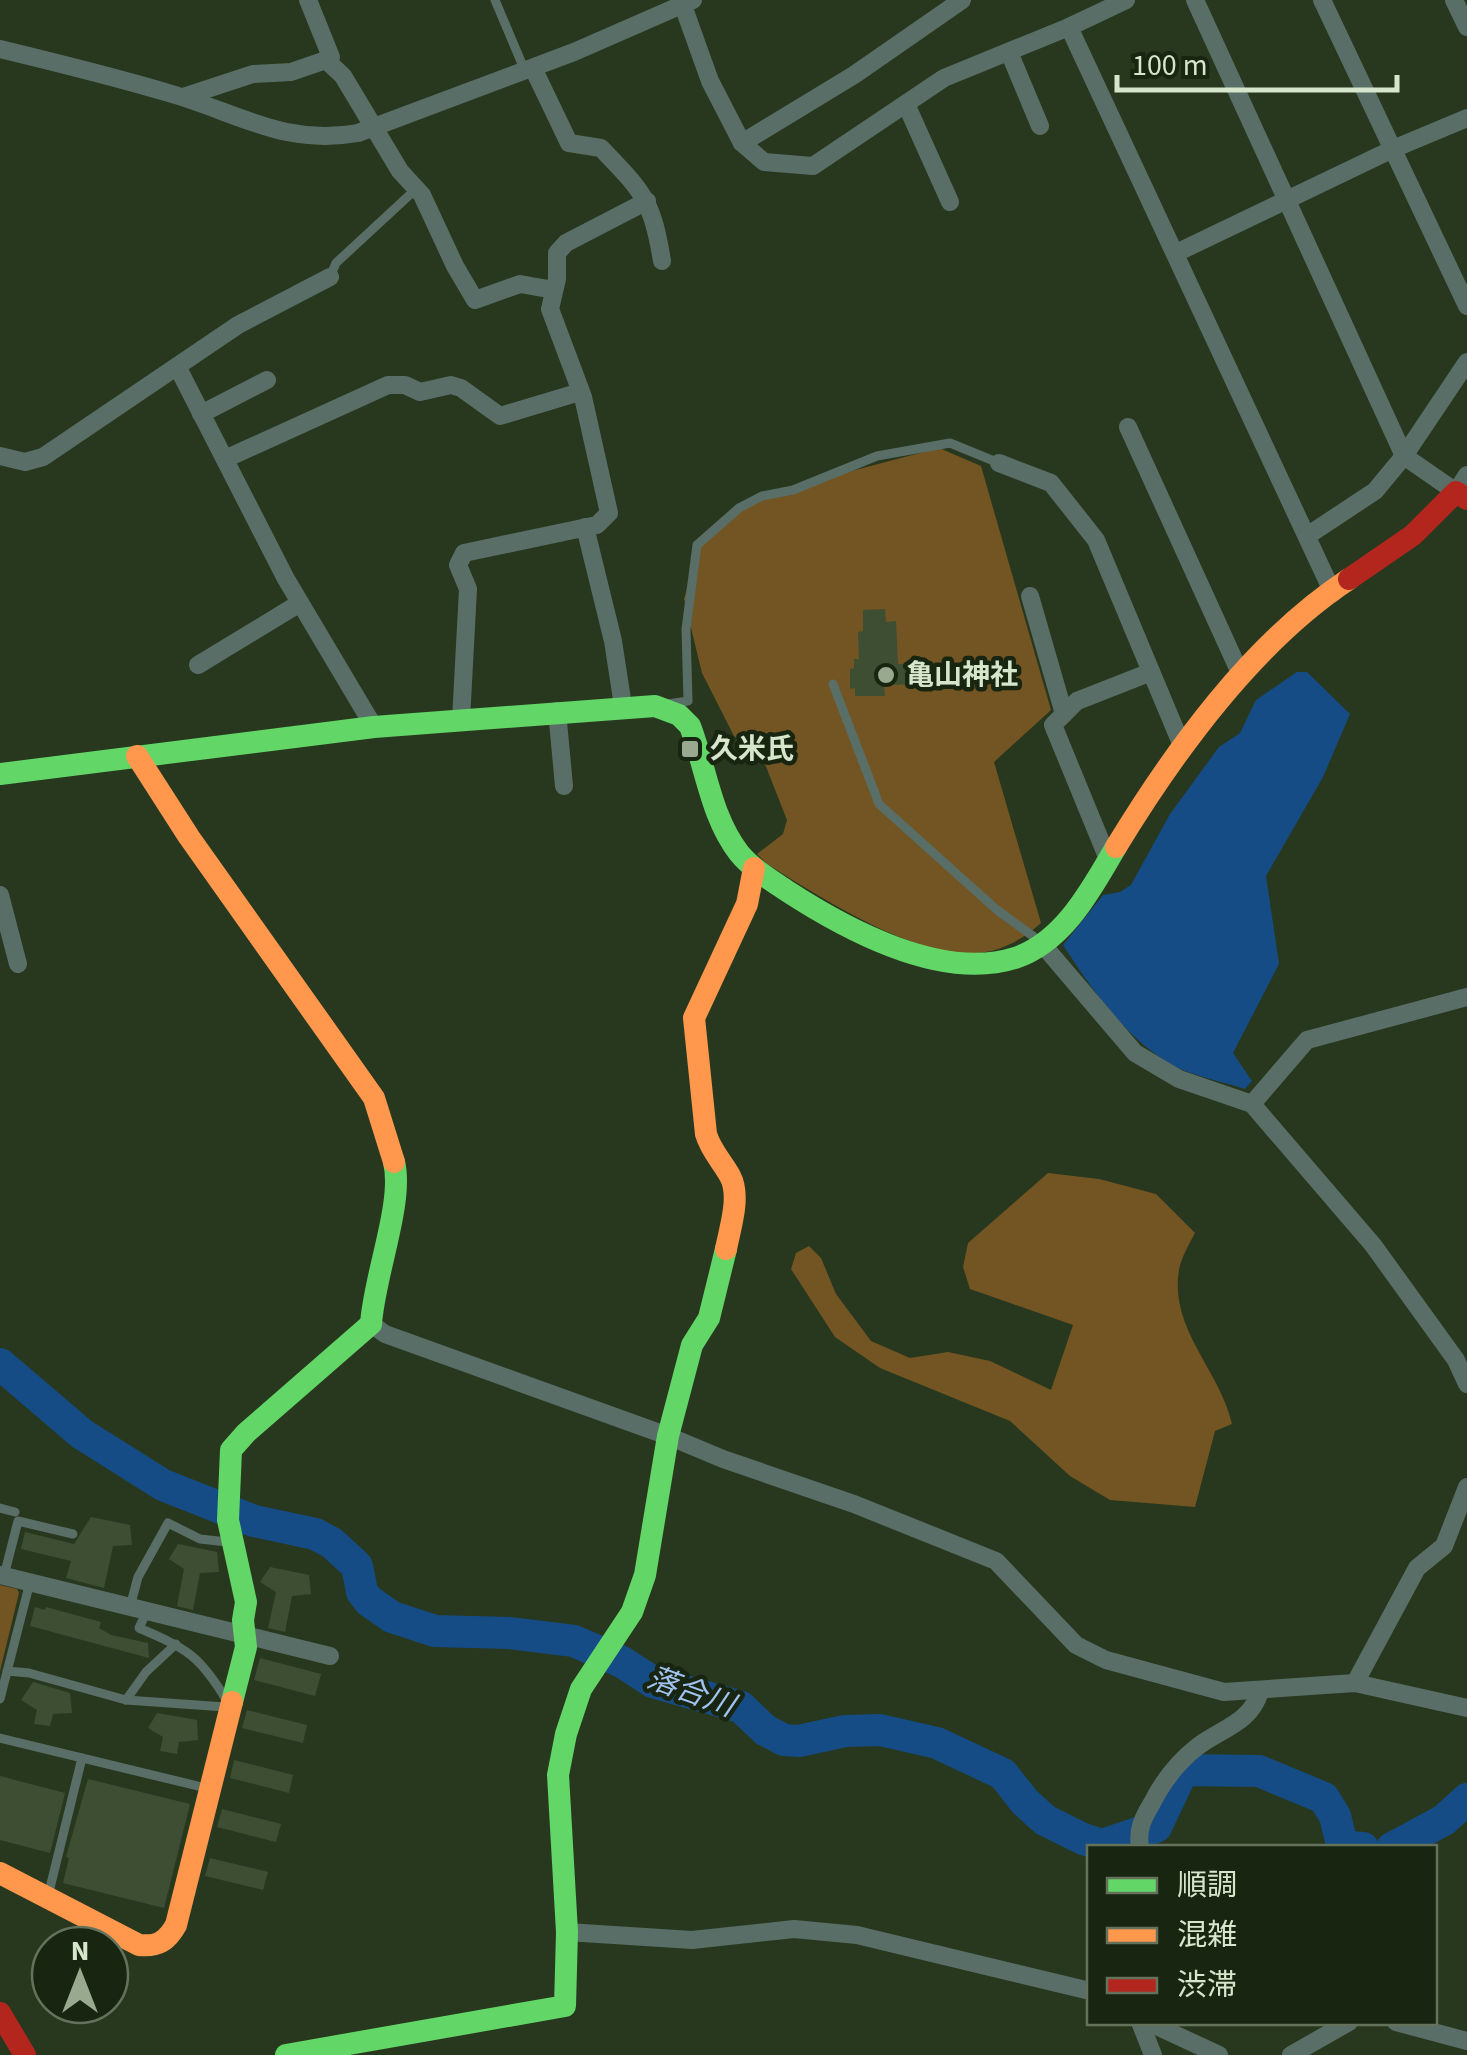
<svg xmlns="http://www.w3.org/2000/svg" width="1467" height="2055" viewBox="0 0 1467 2055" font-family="'Source Sans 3','Noto Sans JP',sans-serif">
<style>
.green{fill:#725522}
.water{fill:#164c85}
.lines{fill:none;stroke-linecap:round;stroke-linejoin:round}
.river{stroke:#164c85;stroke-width:32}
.building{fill:#3e4e33}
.lane{stroke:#596e67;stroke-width:9}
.street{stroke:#596e67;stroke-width:18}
.fast{stroke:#63d668;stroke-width:22}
.slow{stroke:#ff974d;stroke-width:22}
.jam{stroke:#b3261e;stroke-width:22}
.poi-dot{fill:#98a98f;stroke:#182511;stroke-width:4}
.labels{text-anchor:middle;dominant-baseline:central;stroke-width:9;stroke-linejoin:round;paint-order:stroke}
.poi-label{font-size:28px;font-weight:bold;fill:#d5e6cc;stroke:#182511;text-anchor:start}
.water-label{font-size:30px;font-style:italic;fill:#a0c3ef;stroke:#182511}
</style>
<rect width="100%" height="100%" fill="#28381e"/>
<g class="green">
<path d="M939,448L981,466L1051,710L994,762L1041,923C1023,939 1004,950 979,953C918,961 817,895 767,864L757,854L783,834L787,820L763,759L734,736L702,673L684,599L698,549L735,514L783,489Z"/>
<path d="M1048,1173L1099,1179L1156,1194L1195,1233C1189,1244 1181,1258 1179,1270C1169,1329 1220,1370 1232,1424L1215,1431L1195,1507L1110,1500L1070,1476L1010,1421L880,1368L835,1337L791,1269L796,1253L809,1246L821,1258L836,1294L871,1341L910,1358L948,1352L990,1361L1051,1390L1073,1325L970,1289L963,1267L968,1243Z"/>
<path d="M0,1585L17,1589L19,1593L0,1671Z"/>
</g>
<path class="water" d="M1297,672H1307L1350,714L1323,777L1266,876L1279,964L1233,1053L1252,1081L1245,1089C1224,1082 1198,1077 1178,1068C1129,1043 1092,990 1063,945L1103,895L1120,892L1131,885L1170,814L1219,747L1240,733L1256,700Z"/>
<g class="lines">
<g class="river">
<path d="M0,1364L82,1434L163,1485L254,1521L315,1534L332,1543L357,1566L362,1592L369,1601L392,1617L435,1631L509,1633L574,1641L622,1662L653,1682L741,1707L765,1730L784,1740L799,1741L845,1731L880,1730L937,1743L1003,1774L1025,1802L1045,1820L1083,1839L1102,1845L1156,1827L1183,1770L1259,1771L1324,1798L1335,1816L1341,1841L1351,1847L1363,1848"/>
<path d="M1392,1848L1444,1820L1467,1799"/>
</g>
</g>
<g class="building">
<path d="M885,609L886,622L896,621L898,664H922V684L884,685L885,696H855V688L850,689V669L854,668V659H859L858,632L863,631V610Z"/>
<path d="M91,1517L130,1525L132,1545L113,1546L104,1588L66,1578L71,1561L21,1549L25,1532L74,1544Z"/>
<path d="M178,1544L217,1552L219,1572L200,1573L193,1610L177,1606L184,1569L169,1559Z"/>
<path d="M270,1567L309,1575L311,1594L292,1596L285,1632L268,1628L276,1592L260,1582Z"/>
<path d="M35,1607L45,1610L46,1607L101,1622L99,1628L111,1635L148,1643L149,1658L30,1626Z"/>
<path d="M260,1658L321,1674L315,1696L254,1680Z"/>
<path d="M33,1682L70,1693L72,1713L53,1714L50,1726L34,1724L37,1710L21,1700Z"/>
<path d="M247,1710L307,1725L303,1743L242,1728Z"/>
<path d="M157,1713L197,1720L198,1740L179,1742L177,1754L160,1751L163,1737L148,1728Z"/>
<path d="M234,1760L293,1775L289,1793L230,1778Z"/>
<path d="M0,1776L65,1793L50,1853L0,1840Z"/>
<path d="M88,1779L190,1804L164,1908L63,1883L69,1858L66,1857Z"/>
<path d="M222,1809L281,1824L276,1842L217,1827Z"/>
<path d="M210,1858L268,1872L263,1890L205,1876Z"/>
</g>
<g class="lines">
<g class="lane">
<path d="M495,0L525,71"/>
<path d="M330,277L336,263L416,189"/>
<path d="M833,684L879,804L997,910L1041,942"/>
<path d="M668,704L688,701L686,629L697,545L739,508L762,496L793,490L877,456L950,443L999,463"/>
<path d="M0,1508L15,1512"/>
<path d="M4,1576L18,1521L73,1534"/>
<path d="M130,1607L138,1577L168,1523L200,1539L227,1542"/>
<path d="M147,1611L139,1628C188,1649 200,1656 227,1701"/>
<path d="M7,1671L29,1673L126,1700L225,1707"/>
<path d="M0,1699L30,1582"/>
<path d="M126,1700L146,1672L176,1644"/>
<path d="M0,1738L206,1788"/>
<path d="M48,1896L82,1758"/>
</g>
<g class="street">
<path d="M681,0L710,81L742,143L764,162L813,166L944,78L1069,27L1126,0"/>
<path d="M1195,0L1404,456L1456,492L1467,475"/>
<path d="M1322,0L1467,306"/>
<path d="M1454,0L1467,27"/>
<path d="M1069,27L1333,593"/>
<path d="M0,49C58,63 115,77 172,94C240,114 285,146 358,133L574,52L693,0"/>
<path d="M1009,52L1040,126"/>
<path d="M326,60L343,76L400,171L422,195L455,266L475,300L520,284L554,290"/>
<path d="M533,68L569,143L601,148C643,192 652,199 662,261"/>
<path d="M183,97L253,74L291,72L326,60L331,57L308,0"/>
<path d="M906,104L950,202"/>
<path d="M742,143L854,75L962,0"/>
<path d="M1176,253L1393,149L1467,118"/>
<path d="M178,368L286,579L374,727"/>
<path d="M201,414L267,380"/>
<path d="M1128,427L1241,675"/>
<path d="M0,456L25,462L43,457L238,325L330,277"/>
<path d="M225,459L388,385H405L420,392L451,385L461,388L500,416L580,392"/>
<path d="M999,463L1051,483L1096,540L1183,748"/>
<path d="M585,527L613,641L623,706"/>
<path d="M1307,536L1375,491L1404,456L1467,362"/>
<path d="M1030,596L1064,714"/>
<path d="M198,665L300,603"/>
<path d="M557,711L564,786"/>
<path d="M461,720L468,589L458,565L464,553L597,525L609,513L583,397L550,309L557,279V253L566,243L647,201"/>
<path d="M1108,859L1053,725L1077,701L1151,672"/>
<path d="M0,895L18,964"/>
<path d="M1043,945L1135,1053L1179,1079L1252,1104L1373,1245L1456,1360L1467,1384"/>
<path d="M1252,1104L1307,1040L1467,997"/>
<path d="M371,1324L385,1334L668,1436L723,1459L854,1504L996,1561L1076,1645L1106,1660L1224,1692L1355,1683L1467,1708"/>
<path d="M0,1575L330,1656"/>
<path d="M1355,1683L1417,1568L1444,1546L1467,1487"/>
<path d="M1140,1848C1137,1829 1143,1818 1152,1803C1163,1781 1178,1762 1197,1747C1222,1728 1251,1723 1260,1691"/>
<path d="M567,1932L692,1940L794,1929L857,1935L1090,1991"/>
<path d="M1140,2022L1153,2055"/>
<path d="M1148,2022L1219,2055"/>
<path d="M1396,2022L1467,2041"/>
<path d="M1291,2055L1349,2022"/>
</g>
<g class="fast">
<path d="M0,774L374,727L655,706L679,715L690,726C706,768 711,817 739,853C752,869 771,880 787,891C847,930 942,981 1015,958C1064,942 1092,888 1116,847"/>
<path d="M232,1702L246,1647L243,1620L246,1602L228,1520L231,1450L246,1433L371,1324C374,1276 404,1202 394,1162"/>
<path d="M286,2055L565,2006L567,1932L558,1775L566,1734L581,1689L632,1612L645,1575L668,1436L692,1345L709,1318L726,1249"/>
</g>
<g class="slow">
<path d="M137,756L189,837L374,1098L394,1162"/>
<path d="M1116,847C1175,750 1253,642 1349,579"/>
<path d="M726,1249C730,1228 741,1196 730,1176C722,1161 711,1151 706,1134L694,1018L747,904L754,868"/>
<path d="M0,1873L139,1945C158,1947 167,1941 176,1925L232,1702"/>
</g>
<g class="jam">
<path d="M1349,579L1413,535L1456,492L1467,499"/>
<path d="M0,2013L25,2055"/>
</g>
</g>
<g class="poi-dot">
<circle cx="886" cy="675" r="10"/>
<rect x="680" y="739" width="20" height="20" rx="5"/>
</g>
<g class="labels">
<g class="poi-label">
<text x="906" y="675">亀山神社</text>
<text x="710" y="749">久米氏</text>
</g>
<g class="water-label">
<text transform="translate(691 1692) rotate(20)">落合川</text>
</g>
</g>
<rect x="1087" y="1845" width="350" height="180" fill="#182511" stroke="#64725c" stroke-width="2.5"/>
<rect x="1107" y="1878" width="50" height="15" fill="#63d668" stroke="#64725c" stroke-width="2.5"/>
<text x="1177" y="1895" font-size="30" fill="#d5e6cc">順調</text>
<rect x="1107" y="1928" width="50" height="15" fill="#ff974d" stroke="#64725c" stroke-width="2.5"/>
<text x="1177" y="1945" font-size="30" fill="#d5e6cc">混雑</text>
<rect x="1107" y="1978" width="50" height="15" fill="#b3261e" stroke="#64725c" stroke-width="2.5"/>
<text x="1177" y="1995" font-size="30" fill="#d5e6cc">渋滞</text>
<g transform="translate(80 1975)"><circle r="48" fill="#182511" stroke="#64725c" stroke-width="2.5"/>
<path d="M0-8L18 38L0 25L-18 38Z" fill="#98a98f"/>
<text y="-15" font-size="28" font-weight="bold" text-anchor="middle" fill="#d5e6cc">N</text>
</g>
<path d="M1117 75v15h280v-15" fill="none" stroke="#d5e6cc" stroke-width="5"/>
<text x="1132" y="75" font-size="30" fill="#d5e6cc" stroke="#182511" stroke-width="8" paint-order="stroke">100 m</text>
</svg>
